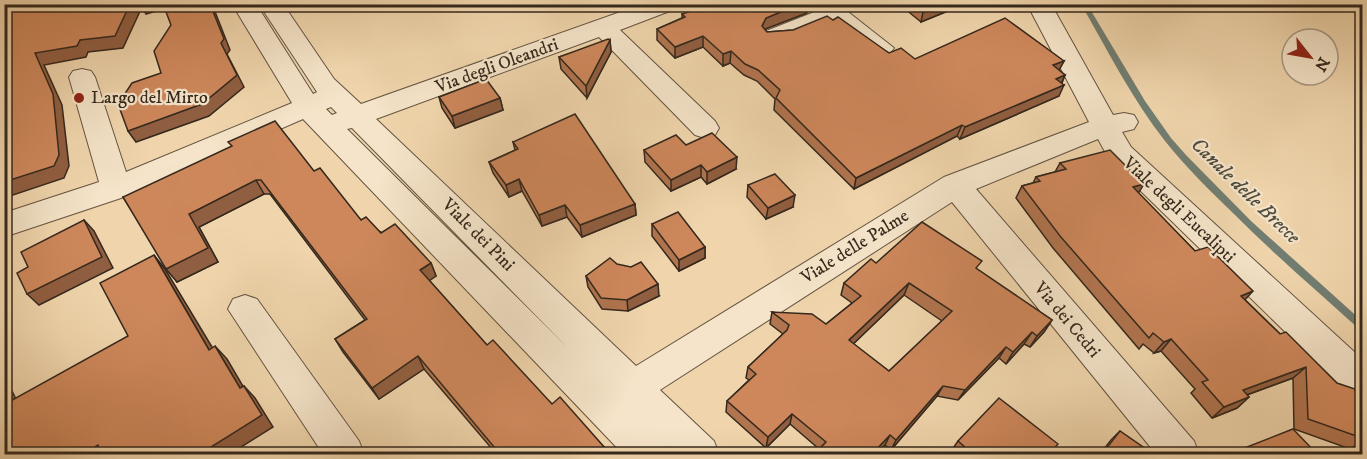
<svg xmlns="http://www.w3.org/2000/svg" width="1367" height="459" viewBox="0 0 1367 459" font-family="'IM FELL DW Pica',serif">
<style>
.lines{fill:none;stroke-linecap:round;stroke-linejoin:round}
.stream{fill:#717e72;fill-rule:evenodd}
.minor-casing{stroke:#635341;stroke-width:2}
.minor{fill:#f5e4c9;fill-rule:evenodd}
.wall{fill:#b0744e;stroke:#34281d;stroke-width:1.5;fill-rule:evenodd}
.shaded-wall{fill:#905e40;stroke:#34281d;stroke-width:1.5}
.building{fill:#cd875b;stroke:#34281d;stroke-width:1.5;fill-rule:evenodd}
.poi-dot{fill:#8f2418;stroke:#f5e4c9;stroke-width:2}
.labels{text-anchor:middle;dominant-baseline:central;stroke-width:4.5;stroke-linejoin:round;paint-order:stroke}
.street-label{font-size:18px;fill:#34281d;stroke:#f5e4c9}
.poi-label{font-size:18px;fill:#34281d;stroke:#f5e4c9;text-anchor:start}
.water-label{font-size:20px;font-style:italic;fill:#4e4c40;stroke:#f5e4c9}
</style>
<rect width="100%" height="100%" fill="#f0d5ac"/>
<filter id="stains"><feTurbulence type="fractalNoise" baseFrequency=".00333" numOctaves="4"/><feColorMatrix values="0 0 0 0 .2 0 0 0 0 .09 0 0 0 0 .02 0 0 0 .5 -.17"/></filter>
<radialGradient id="worn" r=".72"><stop offset=".6" stop-color="#630" stop-opacity="0"/><stop offset="1" stop-color="#630" stop-opacity=".3"/></radialGradient>
<g class="lines">
<path class="stream" d="M1081,4H1087L1145,101L1171,138L1186,155L1251,221L1362,321V330L1359,329C1317,291 1274,254 1234,214C1210,191 1186,167 1165,141C1132,99 1108,51 1081,4Z"/>
<g class="minor-casing">
<g id="minor">
<path d="M4,4H24L20,9L4,14Z"/>
<path d="M232,4H256L313,94L317,92L259,4H283L334,79L361,104L643,4H679L675,9L620,30L715,121L719,128L715,135L705,138L695,135L599,37L376,119L636,366L944,177L1089,122L1027,4H1051L1113,115L1124,113L1134,115L1138,122L1134,129L1122,132L1131,147L1362,359V398L1349,394L1110,161L1098,139L976,189L1194,441L1199,454H1156L952,202L660,390L714,441L719,454H674L665,446L668,454H623L303,119L127,196L4,237V213L99,182L69,77L73,71L82,69L91,71L95,77L126,172L292,103ZM331,107L337,113L332,115L326,109ZM352,128L566,346L347,129Z"/>
<path d="M810,4H838L894,48L890,53C868,59 848,35 831,22C812,30 787,46 766,41L763,36L766,31L817,11Z"/>
<path d="M245,295L257,299L359,441L364,454H323L228,309L233,299Z"/>
</g>
</g>
<use href="#minor" class="minor"/>
</g>
<g class="wall">
<path d="M899,4H965L921,22Z"/>
<path d="M807,13L765,29L767,32L793,30L833,20L889,53L915,59L1064,61L1059,70L1065,75L1062,83L1059,96L960,139L957,136L854,189L774,110L775,99L757,81L744,75L730,63L723,66L703,47L675,58L657,40V29L682,18V14Z"/>
<path d="M610,40L611,52L587,98L561,69L559,57Z"/>
<path d="M439,97L500,98L503,110L455,128L442,108Z"/>
<path d="M513,142L635,204L636,215L582,237L567,217L542,226L522,191L509,197L493,173L489,162L515,150Z"/>
<path d="M686,145L736,169L707,184L701,177L671,191L645,162L644,150Z"/>
<path d="M1060,163L1138,193L1195,251L1358,410L1362,412V441L1350,449L1294,429L1293,378L1247,395L1249,397L1237,408L1212,418L1191,393L1195,389L1161,351L1154,353L1143,344L1139,349L1053,248L1016,198L1022,186L1033,183L1036,177L1055,172Z"/>
<path d="M314,171L361,220L431,263L436,276L429,280L487,345L552,404L605,448L607,454H487L493,450L424,369L379,399L343,352L335,339L365,320L270,194H264L199,227L218,262L177,282L123,197Z"/>
<path d="M748,185L793,207L766,219L747,197Z"/>
<path d="M652,224L705,247V258L679,271L652,236Z"/>
<path d="M876,263L978,270L1052,320L1044,332L1030,347L1024,344L1006,364L999,358L958,400L937,396L891,450L885,445L877,454H814L819,449L790,424L766,448L726,412L727,401L749,380L746,378L748,367L783,334L770,324L772,312L826,324L852,303L841,295L844,283ZM904,295L942,321L889,371L853,344Z"/>
<path d="M586,276L659,296L628,311L602,309L588,287Z"/>
<path d="M1120,431L1153,454H1100L1111,440Z"/>
<path d="M958,441L1049,454H949Z"/>
<path d="M1247,447L1317,454H1238Z"/>
</g>
<g class="shaded-wall">
<path d="M130,4H164L166,8L146,14L142,7L123,48L88,52L86,57L44,65L62,105L69,166L64,178L4,198V182L35,53L80,40Z"/>
<path d="M210,4H212L230,50L227,54L244,87L209,116L136,142L128,131L221,43Z"/>
<path d="M800,4H808L807,13L765,29L761,37L762,26L766,18Z"/>
<path d="M942,4H965L921,22L923,12Z"/>
<path d="M703,36V47L675,58V47Z"/>
<path d="M610,40L611,52L587,98L586,86Z"/>
<path d="M731,51L730,63L723,66V54Z"/>
<path d="M1064,61L1058,72L1053,65Z"/>
<path d="M1065,75L1060,86L1056,79Z"/>
<path d="M1064,85L1059,96L960,139L965,127Z"/>
<path d="M500,98L503,110L455,128L452,116Z"/>
<path d="M962,125L957,136L854,189L856,178Z"/>
<path d="M737,157L736,169L707,184V172Z"/>
<path d="M701,165V177L671,191V180Z"/>
<path d="M519,179L522,191L509,197L506,185Z"/>
<path d="M256,180L264,194L199,227L218,262L177,282L166,269L189,214Z"/>
<path d="M1144,184L1136,197L1133,187Z"/>
<path d="M795,195L793,207L766,219L768,208Z"/>
<path d="M635,204L636,215L582,237L580,225Z"/>
<path d="M565,205L567,217L542,226L539,215Z"/>
<path d="M84,220L94,231L113,268L39,305L27,294Z"/>
<path d="M705,247V258L679,271V260Z"/>
<path d="M154,255L165,269L221,362L209,350Z"/>
<path d="M431,263L436,276L426,283L420,270Z"/>
<path d="M909,283L904,295L845,352L849,340Z"/>
<path d="M658,284L659,296L628,311L627,300Z"/>
<path d="M1253,291L1242,303L1241,296Z"/>
<path d="M1052,320L1044,332L1030,347L1037,336Z"/>
<path d="M1032,332L1024,344L1006,364L1013,352Z"/>
<path d="M1171,339L1161,351L1154,353L1164,342Z"/>
<path d="M215,346L227,359L251,400L240,388Z"/>
<path d="M1006,347L999,358L958,400L965,390Z"/>
<path d="M418,356L424,369L379,399L372,388Z"/>
<path d="M1306,367L1293,378L1230,401L1243,390Z"/>
<path d="M4,375L24,415L7,403L4,398Z"/>
<path d="M244,386L255,398L273,427L230,454H200Z"/>
<path d="M943,386L937,396L891,450L896,440Z"/>
<path d="M1249,397L1237,408L1212,418L1224,407Z"/>
<path d="M792,414L790,424L766,448L768,437Z"/>
<path d="M890,435L885,445L877,454H872Z"/>
<path d="M98,445L111,454H83Z"/>
<path d="M605,448L607,454H597Z"/>
</g>
<g class="building">
<path d="M33,4H130L115,36L80,40L77,46L35,53L53,94L59,155L54,166L4,182V44H6L4,12Z"/>
<path d="M163,4H210L224,39L221,43L237,75L202,104L128,131L118,104L132,83L161,73L154,51L171,25Z"/>
<path d="M712,4H800L766,18L762,26L767,32L793,30L827,16L833,20L838,17L889,53L901,48L915,59L1005,18L1064,61L1053,65L1065,75L1056,79L1064,85L965,127L962,125L856,178L776,98L780,90L758,70L745,64L731,51L723,54L703,36L675,47L657,29L685,17L682,14Z"/>
<path d="M914,4H942L923,12Z"/>
<path d="M608,39L610,40L586,86L559,57Z"/>
<path d="M486,79L500,98L452,116L439,97Z"/>
<path d="M575,114L635,204L580,225L565,205L539,215L519,179L506,185L489,162L518,149L513,142Z"/>
<path d="M275,121L314,171L320,168L361,220L366,217L381,233L395,224L431,263L420,270L487,345L493,340L552,404L560,397L605,448L597,454H487L495,448L418,356L372,388L335,339L367,319L261,180H256L189,214L208,248L166,269L123,197L232,146L228,142Z"/>
<path d="M712,133L737,157L707,172L701,165L671,180L644,150L676,135L686,145Z"/>
<path d="M1110,150L1144,184L1133,187L1195,251L1208,247L1253,291L1241,296L1280,334L1286,332L1337,383L1355,389L1358,410L1362,412V438L1308,419L1306,367L1243,390L1249,397L1224,407L1202,382L1208,380L1171,339L1164,342L1153,333L1149,338L1060,236L1022,186L1040,181L1036,177L1066,169L1060,163Z"/>
<path d="M775,174L795,195L768,208L748,185Z"/>
<path d="M678,212L705,247L679,260L652,224Z"/>
<path d="M84,220L102,257L27,294L17,273L28,267L21,252Z"/>
<path d="M922,222L982,261L976,268L1052,320L1037,336L1032,332L1013,352L1006,347L965,390L943,386L896,440L890,435L872,454H814L826,442L792,414L768,437L727,401L756,374L748,367L787,330L789,325L772,312L812,314L826,324L861,296L844,283L871,259L876,263ZM909,283L952,311L889,371L849,340Z"/>
<path d="M154,255L209,350L215,346L240,388L244,386L262,415L200,454H102L98,445L83,454H4V398L7,403L128,336L100,283Z"/>
<path d="M610,258L617,264L631,267L641,262L658,284L627,300L601,298L586,276Z"/>
<path d="M999,398L1058,444L1049,454H973L958,441Z"/>
<path d="M1293,429L1317,454H1254L1247,447Z"/>
<path d="M1120,431L1153,454H1102Z"/>
</g>
<circle class="poi-dot" cx="79" cy="98" r="6"/>
<g class="labels">
<g class="street-label">
<text transform="translate(497 66) rotate(-20)">Via degli Oleandri</text>
<text transform="translate(1179 210) rotate(43)">Viale degli Eucalipti</text>
<text transform="translate(478 235) rotate(45)">Viale dei Pini</text>
<text transform="translate(855 247) rotate(-32)">Viale delle Palme</text>
<text transform="translate(1067 320) rotate(50)">Via dei Cedri</text>
</g>
<g class="poi-label">
<text x="91" y="98">Largo del Mirto</text>
</g>
<g class="water-label">
<text transform="translate(1245 191) rotate(44)">Canale delle Brecce</text>
</g>
</g>
<rect width="1367" height="459" fill="none" stroke="#f0d5ac" stroke-width="24"/>
<rect x="6" y="6" width="1355" height="447" fill="none" stroke="#34281d" stroke-width="3"/>
<rect x="12" y="12" width="1343" height="435" fill="none" stroke="#34281d" stroke-width="1.5"/>
<g transform="translate(1310 57) rotate(121)"><circle r="28" fill="#f5e4c9" stroke="#a89984" stroke-width="1.5"/>
<path d="M0-4.5L10 22L0 15L-10 22Z" fill="#8f2418"/>
<text y="-9" font-size="16" font-weight="bold" text-anchor="middle" fill="#34281d">N</text>
</g>
<rect width="100%" height="100%" filter="url(#stains)"/>
<rect width="100%" height="100%" fill="url(#worn)"/>
</svg>
